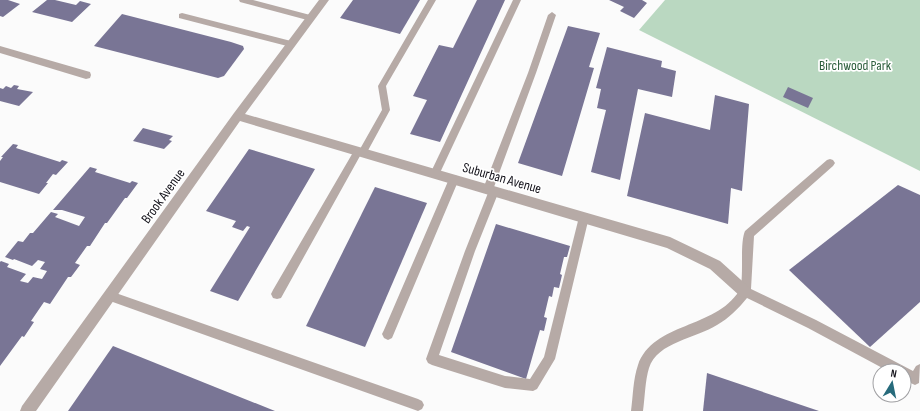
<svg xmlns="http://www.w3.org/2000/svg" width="920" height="411" viewBox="0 0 920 411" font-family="'Sofia Sans Condensed',sans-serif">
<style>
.green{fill:#bad8c1}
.building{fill:#797595}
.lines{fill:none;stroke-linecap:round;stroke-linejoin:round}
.lane{fill:#b6aaa6;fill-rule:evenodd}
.street{fill:#b6aaa6;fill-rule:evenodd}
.labels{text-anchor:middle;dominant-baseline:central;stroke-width:3.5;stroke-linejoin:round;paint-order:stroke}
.park-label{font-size:14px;fill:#2a5c3a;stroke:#fff}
.street-label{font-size:14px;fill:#121119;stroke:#fff}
</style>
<rect width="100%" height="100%" fill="#fbfbfb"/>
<path class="green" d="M665,0H920V171L639,30Z"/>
<g class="building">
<path d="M0,0H8L20,4L3,17L0,16Z"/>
<path d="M47,0H55L76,5L80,1L91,4L72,22L32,12Z"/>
<path d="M353,0H420L400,34L340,18Z"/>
<path d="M477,0H505L440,142L410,134L427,100L413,96L439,45L453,48Z"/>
<path d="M609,0H642L647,3L634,18L620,11L624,7Z"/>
<path d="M122,14L231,42L243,46L244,49L224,76L218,78L94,46Z"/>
<path d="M568,26L600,33L589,67L594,68L562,176L518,163Z"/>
<path d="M607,47L662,61L661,67L676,71L672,97L638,89L620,180L591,172L606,110L597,108L601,89L596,88Z"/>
<path d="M14,85L19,86L17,89L33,92L19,106L0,101V88L3,89L6,86L11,88Z"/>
<path d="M788,87L813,98L808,108L783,97Z"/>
<path d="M715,95L749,104L742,191L731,188L728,224L627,196L645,113L710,130Z"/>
<path d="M143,128L173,136L169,140L172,141L164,149L133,141Z"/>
<path d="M13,144L18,145L16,148L60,162L62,160L68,162L56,175L53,174L46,183H48L39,194L0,182V161L3,157H1Z"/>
<path d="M249,149L315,169L238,301L210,291L250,227L247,226L243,231L232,227L236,221L206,211Z"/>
<path d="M90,167L97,169L95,172L130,183L132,181L138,183L127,198H125L107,223H105L90,246H87L75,263L80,265L71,277H68L50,304L44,302L31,321L34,322L24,337L22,336L0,366V262L1,261L9,264L7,267L26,274L20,281L28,283L33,277L42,279L47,271L40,269L45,262L38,260L32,266L14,259L13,260L5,257L18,241L23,242L30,233H33L51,212L58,214L55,217L79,226L85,217L62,210H53Z"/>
<path d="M898,185L920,195V302L870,347L789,270Z"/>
<path d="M375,187L427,203L365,347L306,326Z"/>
<path d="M496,224L570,246L567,257H564L560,274L562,275L559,288L554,287L552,297L549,296L544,317L547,318L544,331L540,330L526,379L451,352Z"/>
<path d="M113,346L275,411H68Z"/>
<path d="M707,373L819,411H703Z"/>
</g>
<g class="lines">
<g class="lane">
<path d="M239,0H253L314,16L315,18L311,21L240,2Z"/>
<path d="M428,0H436L386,86L390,110L365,156H360L281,298L277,299L273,298L271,294L273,290L355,149H360L382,110L378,86Z"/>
<path d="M513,0H521L438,177H432L430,174Z"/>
<path d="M552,12L556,15L536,73L494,187L497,188L499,191L475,251L439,355L505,376L530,379L544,357L579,217L580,214L584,213L588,214L589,217L555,359L537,389L533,391L505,388L432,365L428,363L426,359L465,251L488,193L485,192L483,189L528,73L548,15Z"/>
<path d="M182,13L291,41L295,44L291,47L179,18V14Z"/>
<path d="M830,159L833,160L835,163L833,166L754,236L751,289L816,320L913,371L916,366L920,364L919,383L915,385L904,380V371H888L808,328L747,298C738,309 729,318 717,325C697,338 657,342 649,368C645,381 645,397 643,411H631C633,397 633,379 638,365C653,322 715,329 739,291C745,281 739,245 745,231L827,160Z"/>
<path d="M454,175L457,176L459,179L392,338L388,340L384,338L382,334L384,330L449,179L451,176Z"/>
<path d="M110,291L418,399L422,401L424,405L422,409L418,411L110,301L106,300L104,296L106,292Z"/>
</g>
<g class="street">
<path d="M319,0H329L245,114L670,237L720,261L750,288L752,292L750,296L745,298L740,296L710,269L667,248L240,121L36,411H20L22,406L234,113Z"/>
<path d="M0,46L90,72L91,75L90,78L86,79L0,53Z"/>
</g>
</g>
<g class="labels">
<g class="park-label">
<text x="855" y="65">Birchwood Park</text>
</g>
<g class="street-label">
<text transform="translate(502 178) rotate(16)">Suburban Avenue</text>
<text transform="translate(163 196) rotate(-54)">Brook Avenue</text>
</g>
</g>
<g transform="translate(892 383) rotate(10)"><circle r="19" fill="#ffffff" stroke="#a0a0a3"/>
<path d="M0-3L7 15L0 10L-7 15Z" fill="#276b7c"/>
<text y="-6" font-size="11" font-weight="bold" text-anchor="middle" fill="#121119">N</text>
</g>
</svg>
